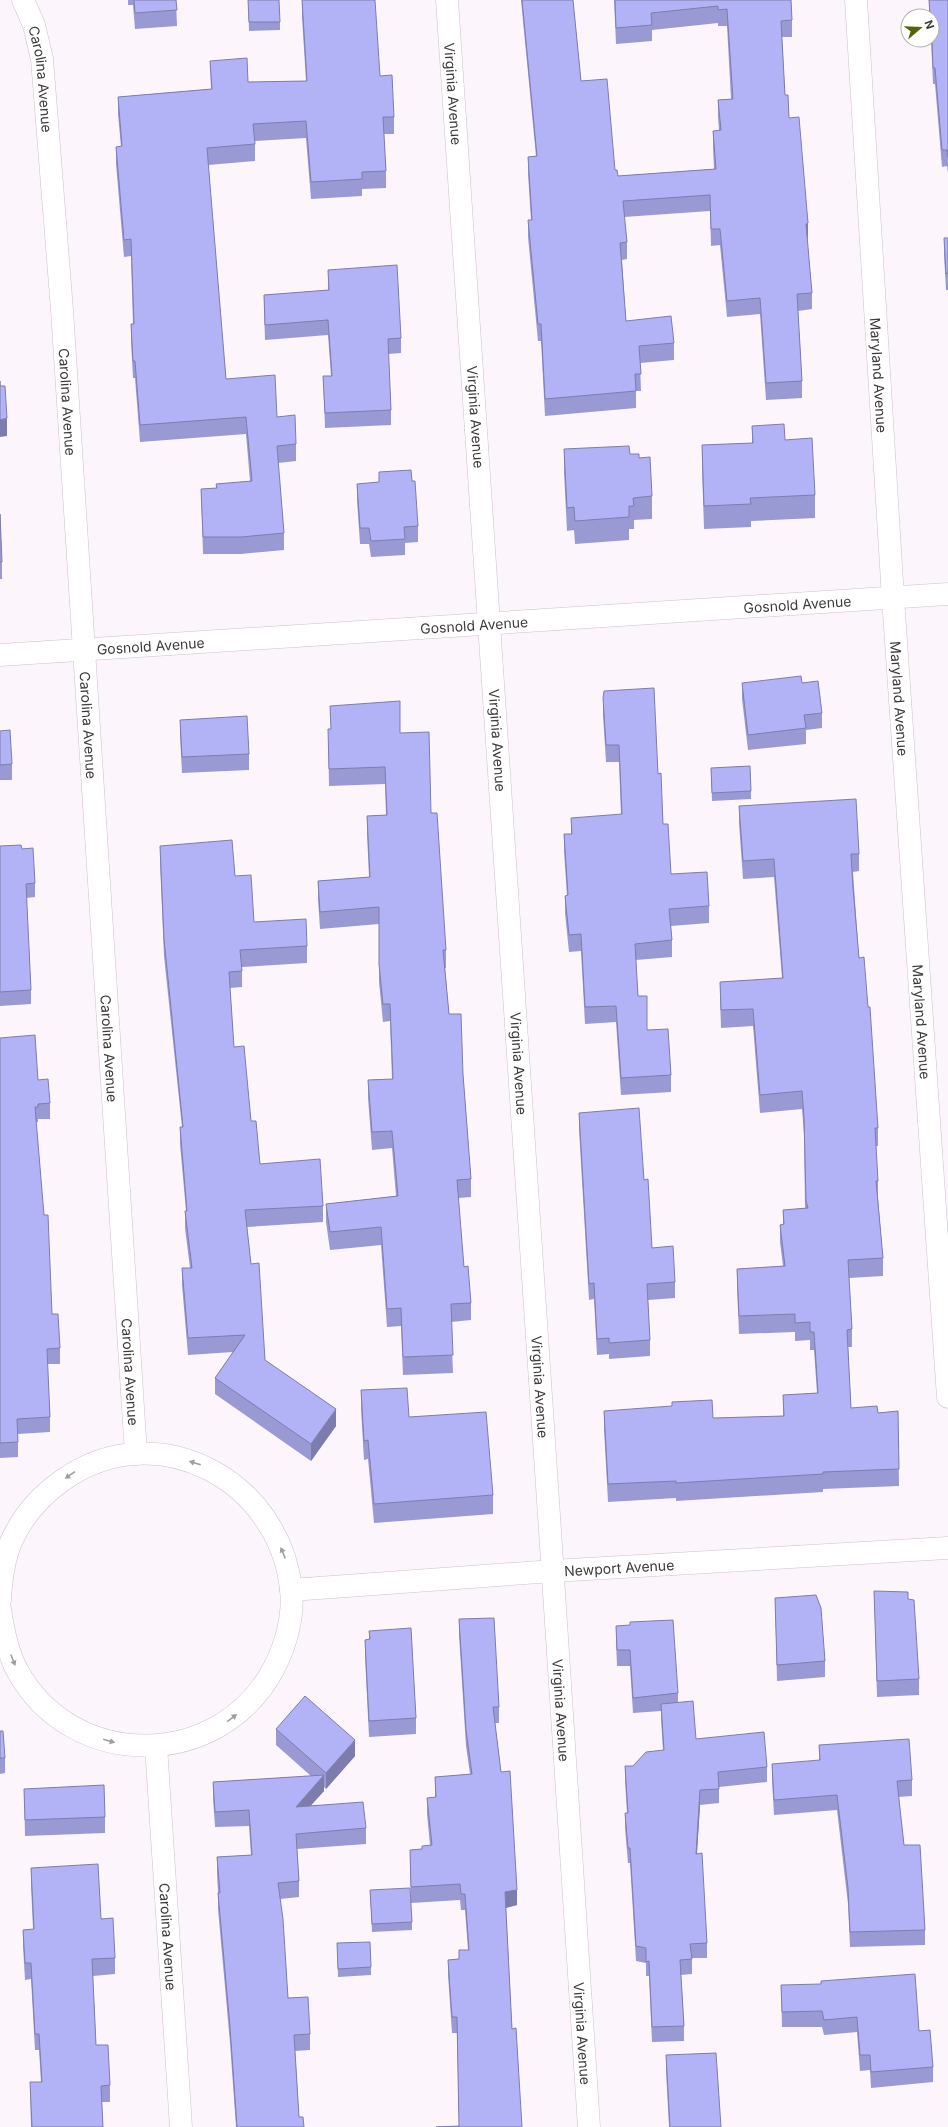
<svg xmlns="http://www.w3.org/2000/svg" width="948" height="2127" viewBox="0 0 948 2127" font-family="Inter,sans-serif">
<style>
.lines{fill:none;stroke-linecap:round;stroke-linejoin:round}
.minor-casing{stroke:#cac3c9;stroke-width:23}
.minor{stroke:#fff;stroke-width:22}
.wall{fill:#999ad4}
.shaded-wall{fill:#7d7dad}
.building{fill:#b2b3f7;stroke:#7d7dad}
.oneway{fill:#9e9d9e}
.labels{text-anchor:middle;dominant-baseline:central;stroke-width:3;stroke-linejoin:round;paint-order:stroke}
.street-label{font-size:14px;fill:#3e3b3d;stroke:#fff}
</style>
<rect width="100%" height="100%" fill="#fdf5fc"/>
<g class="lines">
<g class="minor-casing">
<g id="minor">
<path id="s1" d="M23,0L34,25L42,59L62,310L136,1454"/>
<path id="s2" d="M447,0C498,709 542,1418 589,2127"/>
<path id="s3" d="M856,0L893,598L948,1397"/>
<path id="s4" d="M0,655L948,594"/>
<path id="s5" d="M291,1590L553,1571L948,1548"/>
<path d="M0,1600C1,1580 3,1561 11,1542C22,1517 40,1496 63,1480C156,1414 279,1479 291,1589C294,1616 286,1645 274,1668C221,1770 72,1772 17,1670C7,1651 3,1630 0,1609"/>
<path id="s6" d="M156,1746L181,2127"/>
</g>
</g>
<use href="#minor" class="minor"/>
</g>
<g class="wall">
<path d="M128,0H176L177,26L135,29L133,5H128Z"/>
<path d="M248,0L280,22V30L249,31Z"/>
<path d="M302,0L380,76L394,117V134H384L386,171V188L362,189V196L311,199L306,138L255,141V161L208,165L226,379L277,417L296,444V461L278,463L284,533V550L241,554H203L201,489L216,488V484L250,481L246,434L140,442L135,378H133L131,341V324H133L131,256L124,257L116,164V147H121L118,114V97L211,89L210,61L248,82L306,81L302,17Z"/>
<path d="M521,0H573L581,81L615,170L618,176L714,169L713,148V131H719L718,116V100L731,99L727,26H718V23L652,30V41L616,44L614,0H791L792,20V37H782L785,95L789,118L808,239L807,240L812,293V309L798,311L802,381V398L766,400L760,314L727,317L720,245L711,246L710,211L624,217L627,242V259L622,260L626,321L674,343V360L640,363L641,391H636V408L545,416L541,341H538L528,237V220H531L528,174V157L536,156Z"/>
<path d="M929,0H948V173L947,166L942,167L935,84H933L931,40H932V16H929Z"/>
<path d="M944,238H948V290H946L944,255Z"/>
<path d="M328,270L401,338V353L388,354L391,410V425L325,428L323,376H331L328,335L265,340L264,310V295L328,290Z"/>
<path d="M752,426L785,440L815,495V518L751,521V527L704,529L702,468V445L752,443Z"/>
<path d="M564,449L630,454L639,458L652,496V519L634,520V529H629V540L575,544L574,530L567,531L564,472Z"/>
<path d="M379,472L412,481L418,526V542L405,543V555L371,557L369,544H360L357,500V484L379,482Z"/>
<path d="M0,514L2,562V579H0Z"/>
<path d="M742,683H802L822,713V728L806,730V744L748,750L742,699Z"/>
<path d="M603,698L658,774L663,824L671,874L709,906V923L671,926L672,940V957L636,960L638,996L647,1030L671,1075V1092L621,1095L616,1022L585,1024L581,951L569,952L565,913V896H567L564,851V834H571V818L621,815L619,762H606L603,715Z"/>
<path d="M330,706L400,733L431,813L446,950V968H445L449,1014L463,1074L471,1179V1197L458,1198L464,1267L471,1303V1320L451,1322L453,1373L403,1375L401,1326L387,1327L381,1245L330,1250L326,1222V1204L396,1196L392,1148L372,1150L368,1098V1080L392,1079L390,1021L383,1022L379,982V924L320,929L318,899V881L369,877L367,834V816L386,815L385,784L329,786L328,729H331Z"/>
<path d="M180,720L249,754V770L182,773L180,735Z"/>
<path d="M0,731L12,764V780H0Z"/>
<path d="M711,768L751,791V799L712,801Z"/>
<path d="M739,806L859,854V871L853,872L859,958L878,1128V1146H876L878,1181V1199L883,1258V1276L849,1278L852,1329V1347H848L851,1408L878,1413L898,1411L899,1486L823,1489V1492L676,1501V1498L608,1502L604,1429V1411L713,1418L783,1416V1395L817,1393L814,1350H810V1340L795,1341V1332L739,1334L737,1287V1269L783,1266L780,1242V1225L783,1224V1210L805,1208L804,1135L802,1109L760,1113L753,1026L721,1028L720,999V982L782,978L774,877L743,879L739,823Z"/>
<path d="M0,846L22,849L35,883V897L26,898L31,990V1004L0,1006Z"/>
<path d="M160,846L235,876L254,922L307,946V963L242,967V987L230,988L234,1047L260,1164L323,1206V1222L247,1227L251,1264L265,1360L336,1426L311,1461L215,1394V1378L233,1352L188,1355L182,1285V1268H190L185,1228V1211H186L180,1144V1127H182L164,956L160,862Z"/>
<path d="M0,1038L38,1080L50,1103V1119H38V1122H36L52,1314L60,1348V1364H47L50,1417V1432L18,1434V1457L0,1458Z"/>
<path d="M579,1113L644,1180L652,1248L675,1282V1298L648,1300L650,1340V1356L609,1359V1354L597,1355L594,1299L589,1300L579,1129Z"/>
<path d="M361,1390L409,1417L493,1495V1514L374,1523L368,1459L364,1460L361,1409Z"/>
<path d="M874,1591L919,1679V1695L877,1697Z"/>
<path d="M775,1598L825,1661V1677L777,1681Z"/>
<path d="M459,1619L499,1707V1723H495L517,1905L506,1908L512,2029L459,2126L457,2033H452L448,1975V1960L459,1959V1950H468L465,1910H461L460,1900L411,1903L410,1866V1850L422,1849L430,1845L427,1814V1798L435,1797V1777L470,1774L466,1746L459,1635Z"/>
<path d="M616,1626L678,1693V1703L696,1739L767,1767V1782L719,1787V1803L700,1805L697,1853L707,1943V1958H692V1974L681,1975L684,2026V2041L652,2042L649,1976H646V1963L636,1961L630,1863H628L625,1828V1813H627L625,1781V1766H633L663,1751L661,1719V1711L633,1713L630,1666H617L616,1642Z"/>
<path d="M369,1631L416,1718V1734L369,1737L365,1656V1640L369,1639Z"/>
<path d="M276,1729L355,1756L326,1789L324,1787V1791L311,1805L366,1828V1844L297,1849L299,1881V1897L280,1899L288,1998L310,2034V2050L295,2051L299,2117L304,2127H236L230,2043L218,1909V1893L217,1873V1857L251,1855L249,1826L215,1827L213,1798V1782L311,1776L276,1745Z"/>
<path d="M0,1731L5,1758V1773L0,1774Z"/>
<path d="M819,1745L912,1780V1796L898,1797L904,1845L925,1930V1945L850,1947L848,1904L837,1810L774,1815L772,1780V1764L819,1761Z"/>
<path d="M24,1789L105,1817V1833L25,1836Z"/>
<path d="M31,1868L101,1919L115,1958V1974L93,1976L96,2045L110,2085V2102H102L103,2127H31L30,2082H41L39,2050H35L31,1979L25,1980L23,1946V1930L33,1929L31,1885Z"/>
<path d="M370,1890L412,1922V1930L372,1932Z"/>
<path d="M337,1943L371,1967V1975L338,1977Z"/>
<path d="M781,1985L919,2031L933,2067V2082L871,2088L870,2070L860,2071L857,2032L824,2035L822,2027H782Z"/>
<path d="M666,2055L721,2127H669L666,2071Z"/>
</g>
<g class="shaded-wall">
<path d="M808,223V239L806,240V224Z"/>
<path d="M7,418V436L0,437V420Z"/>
<path d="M336,1409V1426L311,1461V1444Z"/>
<path d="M355,1740V1756L326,1789V1773Z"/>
<path d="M324,1775V1791L296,1822V1807Z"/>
<path d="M700,1790V1805L696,1868V1854Z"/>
<path d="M517,1890V1905L505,1908V1892Z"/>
</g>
<g class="building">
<path d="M134,0H176L177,10L135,13Z"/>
<path d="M248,0H279L280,22H249Z"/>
<path d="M302,0H375L380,76L392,75L394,117H383L386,171L362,172V179L311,182L306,121L253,124L255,144L207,148L226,379L275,375L277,417L295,415L296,444L277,446L284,533L241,537H203L201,489L217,488L216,484L252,481L246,417L140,425L135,361H133L131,324H134L131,239L124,240L116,147L122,146L118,97L212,89L210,61L247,58L248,82L307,81Z"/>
<path d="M522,0H573L581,81L607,79L615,170H617L618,176L716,169L713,131L721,130L718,100L733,99L727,9L718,10V6L651,13L652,25L616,28L615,0H791L792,20L781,21L785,95H788L789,118L799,117L808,223L806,224L812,293L797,294L802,381L766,383L760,298L727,301L720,229H711L710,195L623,201L627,242L620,243L626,321L671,316L674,343L639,346L641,374H635L636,391L545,399L541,324H538L528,220H532L528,157L537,156Z"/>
<path d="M929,0H948V157L947,150H942L935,68H933L932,40V16H930Z"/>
<path d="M944,238H948V273L946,274Z"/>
<path d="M397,265L401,338L388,339L391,410L325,413L323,376H332L328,320L265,325L264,295L329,290L328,270Z"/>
<path d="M0,381V386H5L7,418L0,420Z"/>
<path d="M784,424L785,440L812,438L815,495L750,498L751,504L704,506L702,445L753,443L752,426Z"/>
<path d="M629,446L630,454H639V458L650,457L652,496L633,498L634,506H629V517L575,521L574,507L567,508L564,449Z"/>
<path d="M411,470L412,481H415L418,526L404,527L405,539L371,541L369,528H360L357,484L379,482V472Z"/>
<path d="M0,514L2,562H0Z"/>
<path d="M801,676L802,683L818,681L822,713L804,715L806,728L748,735L742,683Z"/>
<path d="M654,688L658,774L661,773L663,824H668L671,874L707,872L709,906L669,909L672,940L635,944L638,996H647V1030L668,1029L671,1075L621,1078L616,1006L585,1007L581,934L569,935L565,896L568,895L564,834H572L571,818L622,814L619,745H606L603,698L604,691Z"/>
<path d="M400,701V733L429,732L431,813H437L446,950H443L449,1014H461L463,1074L471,1179L457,1180L464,1267L468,1266L471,1303L451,1304L453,1355L403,1357L401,1308L387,1309L381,1227L330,1232L326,1204L398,1196L392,1131L372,1132L368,1080L393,1079L390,1004H383L379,964V907L320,912L318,881L370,877L367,816L387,815L385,767L329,769L328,729H331L330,706Z"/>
<path d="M247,716L249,754L182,757L180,720Z"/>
<path d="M10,730L12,764L0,765V731Z"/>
<path d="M750,766L751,791L712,793L711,768Z"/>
<path d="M856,799L859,854H851L853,888L859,958L864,957L868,1007H870L878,1128H875L878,1181H876L883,1258L848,1260L852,1329L847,1330L851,1408L877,1406L878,1413L898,1411L899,1469L823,1472V1474L676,1483V1481L608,1484L604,1411L672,1406V1402L712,1400L713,1418L784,1416L783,1395L818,1393L814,1332H810V1322L795,1323V1314L739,1316L737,1269L785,1266L780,1225L784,1224L783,1210L808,1208L806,1201L804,1117L802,1091L760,1095L753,1009L721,1010L720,982L783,978L774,859L743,861L739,806Z"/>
<path d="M232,840L235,876L251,875L254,922L306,919L307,946L240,950L242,971L229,972L234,1047L244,1046L251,1121H256L260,1164L320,1159L323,1206L245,1210L251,1264L259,1263L265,1360L336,1409L311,1444L215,1378L245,1335L188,1338L182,1268H192L185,1211H187L180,1127H183L164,939L160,846Z"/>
<path d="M21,845L22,849L33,848L35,883L26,884L31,990L0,992V846Z"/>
<path d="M35,1035L38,1080L48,1079L50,1103L38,1104V1107H35L44,1215H48L52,1314H58L60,1348L47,1349L50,1417L17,1419L18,1442L0,1443V1038Z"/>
<path d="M639,1108L644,1180L648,1179L652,1248L673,1246L675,1282L647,1284L650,1340L609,1343V1338L597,1339L594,1283L589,1284L579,1113Z"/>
<path d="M407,1388L409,1417L486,1412L493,1495L374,1504L368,1440L364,1441L361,1390Z"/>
<path d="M874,1591L908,1592V1599L914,1600L919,1679L877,1681Z"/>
<path d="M816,1595L821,1608L825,1661L777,1665L775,1598Z"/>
<path d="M494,1618L499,1707H493L501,1772L510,1771L517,1890L505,1892L512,2029L516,2028L522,2127H436L459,2126L457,2017H452L448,1960L459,1959V1950H469L465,1894H461L460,1884L411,1887L410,1850L422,1849V1846L432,1845L427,1798L436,1797L435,1777L472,1774L466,1730L459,1619Z"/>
<path d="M673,1620L678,1693L633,1698L630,1650H617L616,1626L630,1625V1622Z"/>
<path d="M411,1628L416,1718L369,1721L365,1640L370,1639L369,1631Z"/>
<path d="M305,1696L355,1740L326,1773L276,1729Z"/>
<path d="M693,1701L696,1739L764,1732L767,1767L718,1772L719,1789L700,1790L696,1854L702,1853L707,1943L690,1944L692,1959L680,1960L684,2026L652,2027L649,1961L646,1962V1948L636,1946L630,1848H628L625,1813H628L625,1766H633L646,1752L664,1750L661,1704Z"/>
<path d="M0,1731H3L5,1758H0Z"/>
<path d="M909,1739L912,1780L897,1781L904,1845H920L925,1930L850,1932L848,1888L837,1795L774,1800L772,1764L820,1760L819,1745Z"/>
<path d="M324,1775L296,1807L363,1802L366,1828L296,1834L299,1881L278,1883L283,1919L288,1998L308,1997L310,2034L294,2035L299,2117H303L304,2127H237L230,2027L218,1893H220L217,1857L252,1855L249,1810L215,1812L213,1782Z"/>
<path d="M104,1785L105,1817L25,1820L24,1789Z"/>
<path d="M98,1864L101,1919L113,1918L115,1958L92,1959L96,2045H108L110,2085L101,2086L103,2127H32L30,2082H42L39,2034H35L31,1963H25L23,1930L34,1929L31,1868Z"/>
<path d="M410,1888L412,1922L372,1924L370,1890Z"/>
<path d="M370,1942L371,1967L338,1969L337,1943Z"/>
<path d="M915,1974L919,2031L930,2030L933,2067L871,2072L870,2055H860L857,2017L824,2020L822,2011L782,2012L781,1985L821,1984V1981Z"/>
<path d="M716,2053L721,2127H670L666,2055Z"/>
</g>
<defs><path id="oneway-solid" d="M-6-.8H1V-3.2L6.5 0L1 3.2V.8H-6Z"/></defs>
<g class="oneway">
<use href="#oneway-solid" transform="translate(195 1463) rotate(-162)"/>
<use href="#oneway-solid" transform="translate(70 1475) rotate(146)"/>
<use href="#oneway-solid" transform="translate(283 1553) rotate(-112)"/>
<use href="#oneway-solid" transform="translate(13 1660) rotate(68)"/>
<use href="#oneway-solid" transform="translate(232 1718) rotate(-37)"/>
<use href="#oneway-solid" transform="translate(109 1741) rotate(16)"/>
</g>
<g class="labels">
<g class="street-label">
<text stroke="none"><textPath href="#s1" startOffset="82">Carolina Avenue</textPath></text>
<text stroke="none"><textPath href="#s2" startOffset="94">Virginia Avenue</textPath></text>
<text stroke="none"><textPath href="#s3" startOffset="376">Maryland Avenue</textPath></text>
<text stroke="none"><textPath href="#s1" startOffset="406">Carolina Avenue</textPath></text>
<text stroke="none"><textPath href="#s2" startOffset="418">Virginia Avenue</textPath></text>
<text stroke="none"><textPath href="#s4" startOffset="799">Gosnold Avenue</textPath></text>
<text stroke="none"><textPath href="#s4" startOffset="475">Gosnold Avenue</textPath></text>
<text stroke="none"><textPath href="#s4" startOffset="151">Gosnold Avenue</textPath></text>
<text stroke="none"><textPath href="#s3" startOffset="700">Maryland Avenue</textPath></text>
<text stroke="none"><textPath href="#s1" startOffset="730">Carolina Avenue</textPath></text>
<text stroke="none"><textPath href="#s2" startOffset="742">Virginia Avenue</textPath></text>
<text stroke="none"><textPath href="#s3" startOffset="1024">Maryland Avenue</textPath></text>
<text stroke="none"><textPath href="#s1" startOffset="1054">Carolina Avenue</textPath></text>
<text stroke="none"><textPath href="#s2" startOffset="1066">Virginia Avenue</textPath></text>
<text stroke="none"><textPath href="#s1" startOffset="1378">Carolina Avenue</textPath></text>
<text stroke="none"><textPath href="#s2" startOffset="1390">Virginia Avenue</textPath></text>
<text stroke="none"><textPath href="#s5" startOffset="329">Newport Avenue</textPath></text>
<text stroke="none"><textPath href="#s2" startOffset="1714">Virginia Avenue</textPath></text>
<text stroke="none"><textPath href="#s6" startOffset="191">Carolina Avenue</textPath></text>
<text stroke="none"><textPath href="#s2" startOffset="2038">Virginia Avenue</textPath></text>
</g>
</g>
<g transform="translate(920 28) rotate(71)"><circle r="19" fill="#ffffff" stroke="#b2b1b1"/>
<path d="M0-3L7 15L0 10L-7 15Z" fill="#556408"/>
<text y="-6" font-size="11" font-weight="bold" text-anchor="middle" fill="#3e3b3d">N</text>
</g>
</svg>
